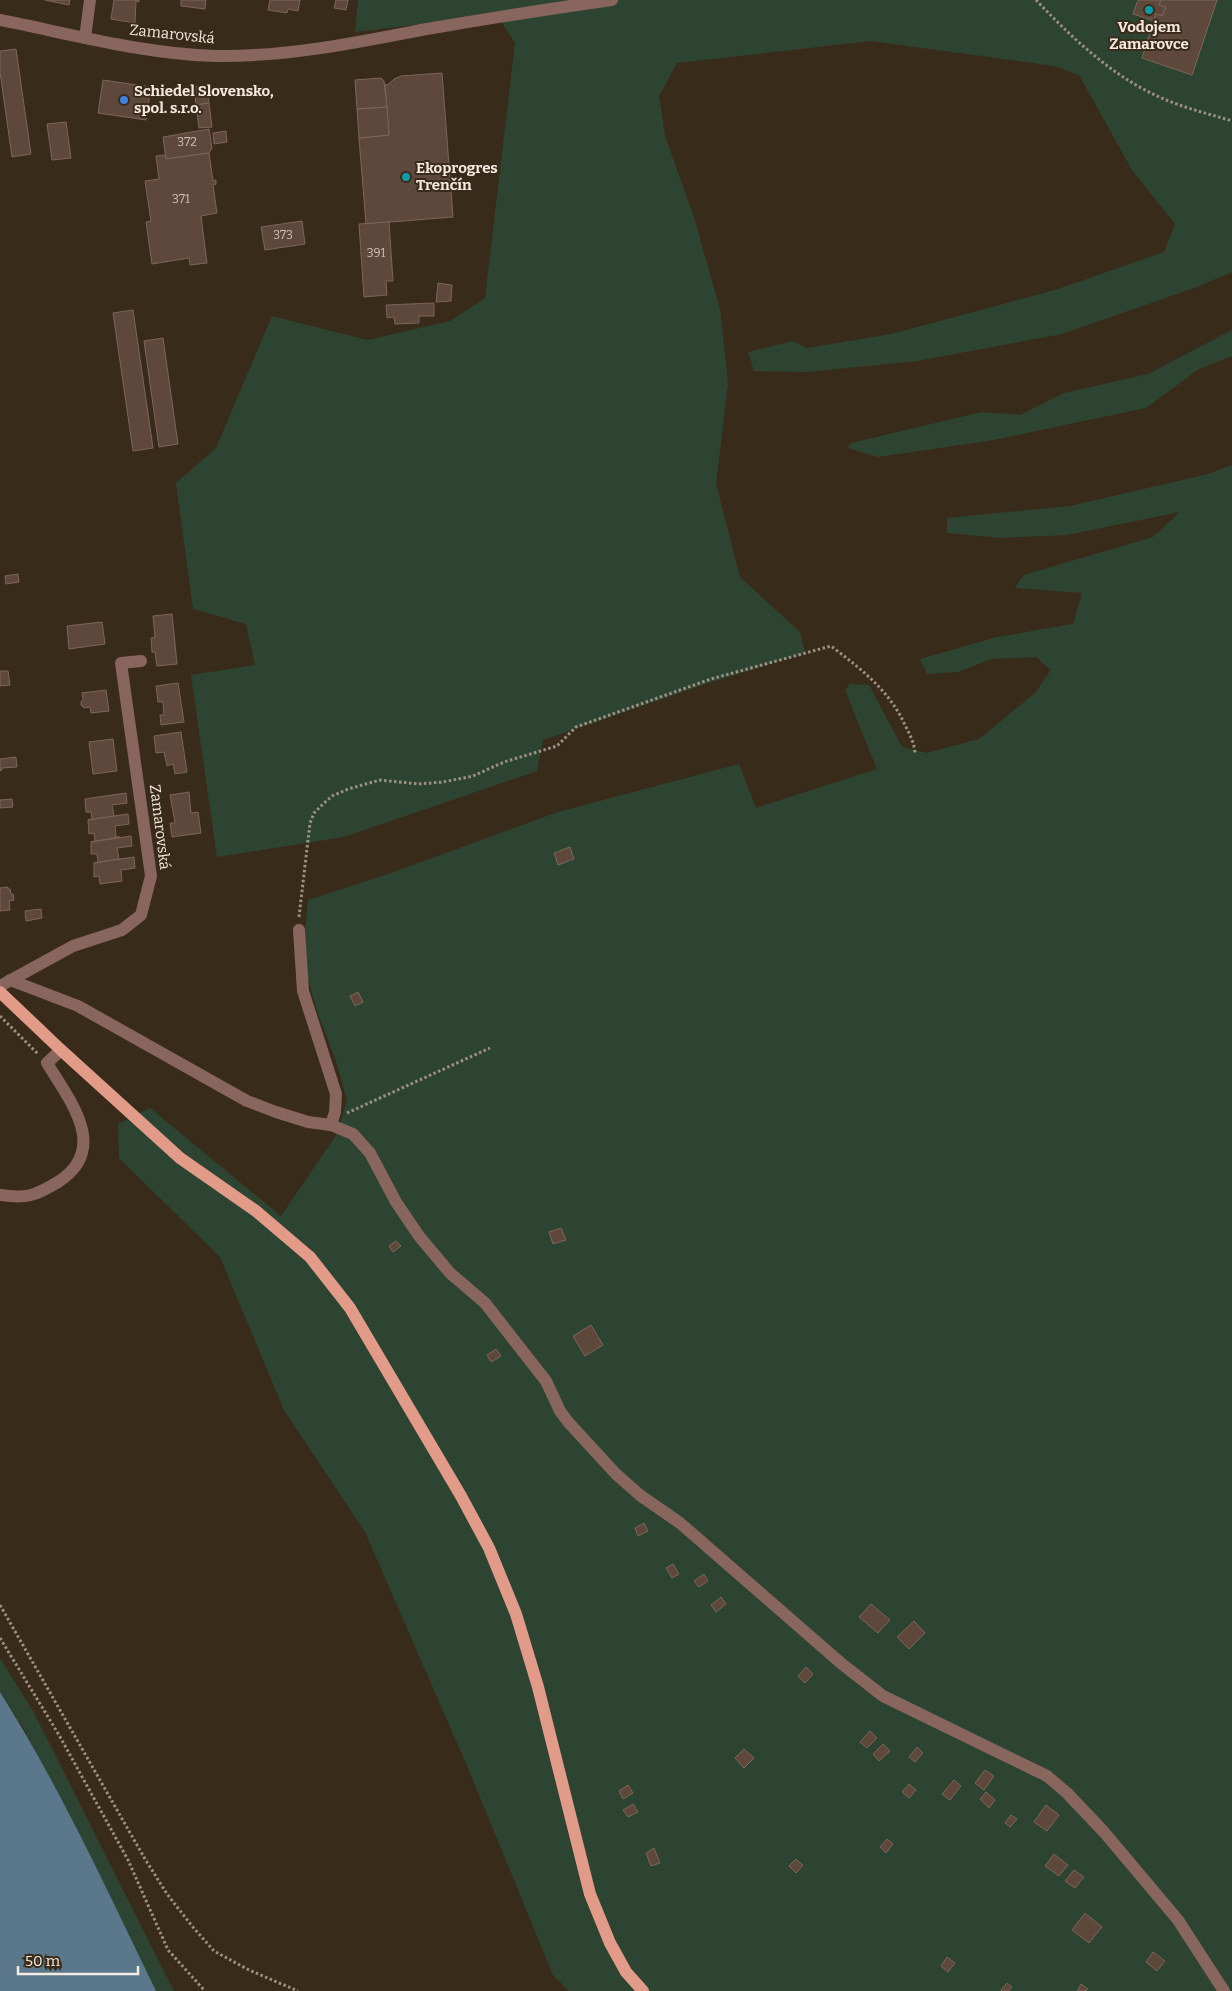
<svg xmlns="http://www.w3.org/2000/svg" width="1232" height="1991" viewBox="0 0 1232 1991" font-family="Bitter,serif">
<style>
.green{fill:#2e4433}
.water{fill:#5b778c}
.building{fill:#5e483c;stroke:#7d6559}
.lines{fill:none;stroke-linecap:round;stroke-linejoin:round}
.path{stroke:#9d9183;stroke-width:3;stroke-dasharray:2.5 2.5;stroke-linecap:butt}
.minor{stroke:#88655d;stroke-width:12}
.major{stroke:#e29b89;stroke-width:12}
.culture-dot{fill:#0f9aa8;stroke:#392b19;stroke-width:2}
.shop-dot{fill:#3f7fe0;stroke:#392b19;stroke-width:2}
.labels{text-anchor:middle;dominant-baseline:central;stroke-width:4;stroke-linejoin:round;paint-order:stroke}
.number-label{font-size:12px;fill:#cec2b6}
.poi-label{font-size:15px;font-weight:bold;fill:#f4eadf;stroke:#392b19;text-anchor:start}
.street-label{font-size:15px;fill:#f4eadf;stroke:#392b19}
</style>
<rect width="100%" height="100%" fill="#392b19"/>
<g class="green">
<path d="M358,0H1232V272L1194,288L1062,334L917,361L807,372L754,371L748,352L793,341L806,348L891,334L1055,290L1164,252L1175,224L1132,170L1079,75L1054,66L871,41L677,63L659,96L665,136L693,214L720,309L728,383L716,484L740,577L800,632L805,653L703,685L543,740L537,771L344,837L217,857L191,675L255,665L246,624L193,609L176,483L216,448L272,316L368,340L450,321L485,298L515,43L497,15L355,32Z"/>
<path d="M1232,330V356L1199,369L1146,408L994,440L878,457L848,448L851,443L982,412L1020,415L1064,393L1148,374Z"/>
<path d="M1232,465V1991H569L553,1975L468,1768L365,1532L284,1410L220,1257L119,1158L118,1124L150,1108L281,1216L337,1134L347,1100L336,1061L318,1014L305,969L304,943L308,900L394,872L558,812L739,764L756,808L877,769L845,690L850,684L869,685L902,747L927,753L979,739L1035,693L1051,670L1036,657L991,659L958,672L927,674L920,659L997,637L1073,624L1082,593L1015,588L1024,575L1153,537L1180,512L1067,535L1002,538L947,533V518L1070,506L1208,474Z"/>
<path d="M0,1658L34,1713L174,1991H156L25,1731L0,1692Z"/>
</g>
<path class="water" d="M0,1692C60,1787 107,1890 156,1991H0Z"/>
<g class="building">
<path d="M45,0H70L69,5Z"/>
<path d="M114,0H139V2L136,1L135,23L111,19Z"/>
<path d="M181,0H206L205,9L181,6Z"/>
<path d="M270,0H300L298,11L288,9L287,13L268,10Z"/>
<path d="M336,0H348L346,10L334,8Z"/>
<path d="M1138,0H1161L1159,5L1166,7L1162,16L1156,14L1154,21L1133,14Z"/>
<path d="M1161,0H1217L1192,75L1142,58L1156,14L1162,16L1166,7L1159,5Z"/>
<path d="M16,49L31,154L12,157L0,72V51Z"/>
<path d="M442,73L453,217L366,224L359,138L389,135L385,85L389,84L394,79L401,76Z"/>
<path d="M381,78L384,81L387,107L357,109L355,80Z"/>
<path d="M103,80L151,87L146,120L98,113Z"/>
<path d="M207,85L209,103L196,105L194,87Z"/>
<path d="M209,103L212,127L199,128L196,105Z"/>
<path d="M387,107L389,135L359,138L357,109Z"/>
<path d="M66,122L71,158L52,160L47,124Z"/>
<path d="M209,129L212,148L209,153L166,159L163,137Z"/>
<path d="M226,131L227,142L214,144L213,133Z"/>
<path d="M209,153L213,181L216,180V184L213,185L217,213L201,216L207,263L190,265L189,258L152,264L146,222L151,221L145,181L159,179L156,156L165,155L166,159Z"/>
<path d="M302,221L305,244L265,250L261,227Z"/>
<path d="M389,222L393,281H386L387,295L364,297L359,224Z"/>
<path d="M438,283L452,285L451,301L436,302Z"/>
<path d="M434,303V316H419V323L395,324L394,317L387,318L386,305Z"/>
<path d="M133,310L153,448L133,451L113,313Z"/>
<path d="M163,338L178,444L159,447L144,341Z"/>
<path d="M18,574L19,582L6,584L5,576Z"/>
<path d="M172,614L177,664L157,666L155,652H152L151,638L155,637L153,616Z"/>
<path d="M102,622L105,644L69,649L67,626Z"/>
<path d="M0,671H8L10,685L0,686Z"/>
<path d="M178,683L184,722L161,725L160,715H164L163,702H158L156,686Z"/>
<path d="M106,690L109,711L91,713L90,707L84,708L81,705V702L83,699L82,693Z"/>
<path d="M181,732L187,772L175,774L173,764L167,766L164,752L156,753L154,736Z"/>
<path d="M113,739L117,771L93,774L89,742Z"/>
<path d="M16,757L17,767L2,768V770L0,771V759Z"/>
<path d="M189,792L191,813L198,812L201,833L172,837L170,823H175L170,795Z"/>
<path d="M126,793L127,803L112,805L114,816H118L88,820L92,819L91,812H86L85,799Z"/>
<path d="M12,799L13,807L0,808V800Z"/>
<path d="M128,814L129,824L115,826L116,837H120L91,842L95,841L94,833L89,834L88,820Z"/>
<path d="M131,836L132,846L117,848L119,859H123L94,863L98,862L97,854H91V842Z"/>
<path d="M570,847L574,859L558,865L554,853Z"/>
<path d="M134,857L135,868L121,870L122,881L100,884L99,876L94,877V863Z"/>
<path d="M8,887V889H10L11,894H13L14,900L9,901L10,910L0,911V888Z"/>
<path d="M41,909L42,918L26,921L25,911Z"/>
<path d="M358,992L363,1002L355,1006L350,996Z"/>
<path d="M561,1228L566,1240L553,1244L549,1232Z"/>
<path d="M396,1241L401,1246L393,1252L389,1246Z"/>
<path d="M591,1325L603,1345L585,1356L573,1336Z"/>
<path d="M496,1349L501,1356L491,1362L487,1355Z"/>
<path d="M644,1523L648,1531L638,1536L635,1528Z"/>
<path d="M673,1564L679,1574L672,1578L666,1568Z"/>
<path d="M704,1574L708,1581L699,1587L694,1581Z"/>
<path d="M721,1597L726,1604L716,1612L711,1605Z"/>
<path d="M871,1604L890,1620L878,1633L859,1617Z"/>
<path d="M914,1621L925,1633L909,1649L897,1637Z"/>
<path d="M806,1667L813,1674L805,1683L798,1676Z"/>
<path d="M870,1731L877,1738L867,1748L860,1742Z"/>
<path d="M883,1744L890,1751L879,1761L873,1754Z"/>
<path d="M917,1747L923,1753L915,1762L909,1757Z"/>
<path d="M744,1749L754,1758L744,1768L735,1758Z"/>
<path d="M985,1770L994,1776L984,1790L975,1783Z"/>
<path d="M954,1780L961,1786L950,1800L942,1794Z"/>
<path d="M909,1784L916,1790L909,1798L902,1792Z"/>
<path d="M628,1785L633,1793L623,1799L619,1791Z"/>
<path d="M986,1792L995,1800L989,1808L980,1799Z"/>
<path d="M633,1804L638,1812L628,1817L623,1810Z"/>
<path d="M1046,1805L1059,1815L1047,1831L1034,1822Z"/>
<path d="M1011,1815L1017,1819L1010,1827L1005,1823Z"/>
<path d="M887,1839L893,1844L886,1853L880,1847Z"/>
<path d="M654,1848L660,1863L651,1866L646,1853Z"/>
<path d="M1054,1854L1068,1865L1059,1876L1045,1866Z"/>
<path d="M796,1859L803,1865L796,1873L789,1866Z"/>
<path d="M1074,1870L1084,1877L1075,1888L1065,1881Z"/>
<path d="M1085,1913L1102,1927L1089,1943L1072,1930Z"/>
<path d="M1153,1952L1165,1961L1157,1971L1146,1962Z"/>
<path d="M947,1957L955,1963L948,1972L941,1966Z"/>
<path d="M1007,1983L1012,1987L1009,1991H1002L1001,1990Z"/>
<path d="M1081,1984L1088,1989L1086,1991H1077Z"/>
</g>
<g class="lines">
<g class="path">
<path d="M1036,0C1070,36 1110,74 1155,95C1180,107 1206,113 1232,121"/>
<path d="M299,917L310,823L314,813L323,804L332,796L348,789L380,780L418,784L443,782L473,776L504,762L557,746L576,727L711,679L831,646C861,669 889,690 905,725C910,735 915,744 915,755"/>
<path d="M0,1016L38,1054"/>
<path d="M347,1113L490,1048"/>
<path d="M0,1605L145,1859L167,1894L192,1926L214,1951L249,1970L298,1991"/>
<path d="M0,1638L59,1735L128,1860L168,1950L205,1991"/>
</g>
<g class="minor">
<path d="M0,20C71,34 143,54 216,56C285,57 354,43 421,30C485,19 548,9 612,0"/>
<path d="M85,38L90,0"/>
<path d="M299,930L303,991L336,1094L335,1112L331,1125"/>
<path d="M10,980L78,1006L247,1101L276,1112L308,1122L331,1125L353,1134L370,1153L396,1202L419,1236L450,1273L485,1303L546,1381L560,1411L569,1423L616,1474L641,1496L680,1523L842,1664L883,1696L1047,1776L1067,1793L1104,1832L1178,1920L1224,1991"/>
<path d="M0,986L73,946L122,930L141,915L151,876L121,663L141,661"/>
<path d="M0,1195C26,1199 35,1196 58,1182C110,1149 70,1101 47,1063L61,1050"/>
</g>
<path class="major" d="M0,992L61,1050L180,1158L256,1211L310,1257L350,1308L461,1496L489,1548L516,1614L538,1687L590,1894L610,1943L626,1972L643,1991"/>
</g>
<g class="culture-dot">
<circle cx="1149" cy="10" r="5"/>
<circle cx="406" cy="177" r="5"/>
</g>
<circle class="shop-dot" cx="124" cy="100" r="5"/>
<g class="labels">
<g class="number-label">
<text x="187" y="142">372</text>
<text x="181" y="199">371</text>
<text x="283" y="235">373</text>
<text x="376" y="253">391</text>
</g>
<g class="poi-label">
<text x="1149" y="27" text-anchor="middle">Vodojem<tspan x="1149" dy="17">Zamarovce</tspan></text>
<text x="134" y="91">Schiedel Slovensko,<tspan x="134" dy="17">spol. s.r.o.</tspan></text>
<text x="416" y="168">Ekoprogres<tspan x="416" dy="17">Trenčín</tspan></text>
</g>
<g class="street-label">
<text transform="translate(172 34) rotate(6)">Zamarovská</text>
<text transform="translate(160 827) rotate(83)">Zamarovská</text>
</g>
</g>
<path d="M18 1966v8h120v-8" fill="none" stroke="#f4eadf" stroke-width="2.5"/>
<text x="25" y="1966" font-size="15" fill="#f4eadf" stroke="#392b19" stroke-width="4" paint-order="stroke">50 m</text>
</svg>
